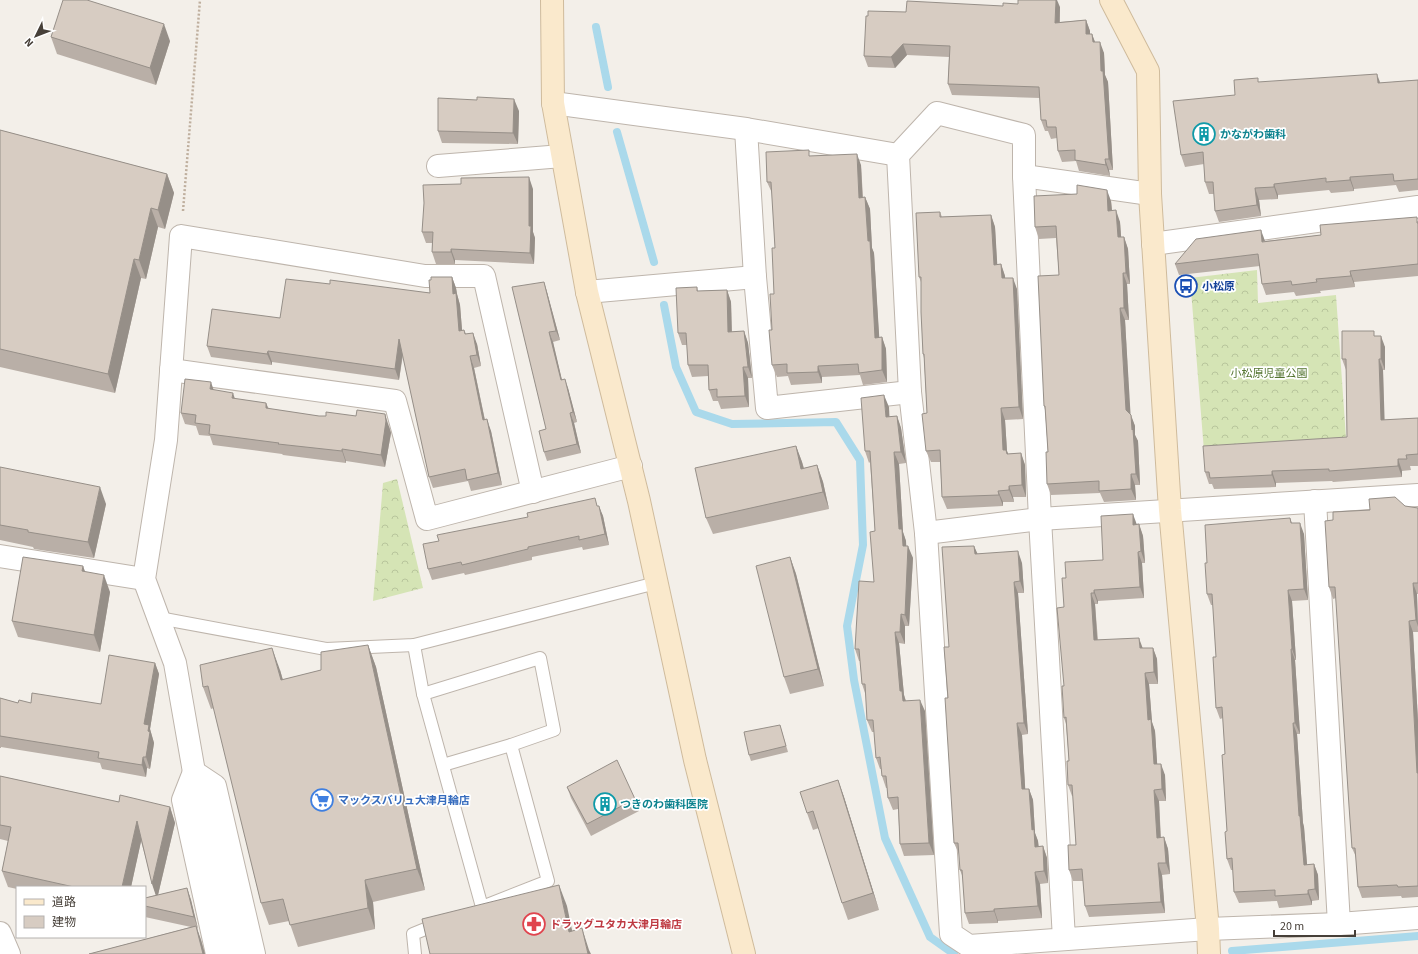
<svg xmlns="http://www.w3.org/2000/svg" width="1418" height="954" viewBox="0 0 1418 954" font-family="'Source Sans 3','Noto Sans JP',sans-serif">
<style>
.forest{fill:url(#forest-crowns)}
.lines{fill:none;stroke-linecap:round;stroke-linejoin:round}
.stream{stroke:#aad9eb;stroke-width:8}
.lane-casing{stroke:#beb5ac;stroke-width:14}
.street-casing{stroke:#beb5ac;stroke-width:24}
.secondary-casing{stroke:#cfbb9c;stroke-width:24}
.path{stroke:#bfaf9e;stroke-width:2.5;stroke-dasharray:2 2;stroke-linecap:butt}
.lane{stroke:#fff;stroke-width:12}
.street{stroke:#fff;stroke-width:22}
.secondary{stroke:#fae9cc;stroke-width:22}
.wall{fill:#b9afa7}
.shaded-wall{fill:#968f88}
.building{fill:#d7ccc2;stroke:#968f88}
.labels{text-anchor:middle;dominant-baseline:central;stroke-width:3.5;stroke-linejoin:round;paint-order:stroke}
.culture-label{font-size:11px;font-weight:bold;fill:#0d838f;stroke:#fff;text-anchor:start}
.transit-label{font-size:11px;font-weight:bold;fill:#164399;stroke:#fff;text-anchor:start}
.park-label{font-size:11px;fill:#53742f;stroke:#fff}
.shop-label{font-size:11px;font-weight:bold;fill:#366cbe;stroke:#fff;text-anchor:start}
.health-label{font-size:11px;font-weight:bold;fill:#be3a42;stroke:#fff;text-anchor:start}
</style>
<defs>
<pattern id="forest-crowns" width="20" height="18" patternUnits="userSpaceOnUse"><rect width="20" height="18" fill="#d5e4b5"/><path d="M2 6a3 3 0 1 1 6 0M12 15a3 3 0 1 1 6 0" fill="none" stroke="#b8c59c"/></pattern>
</defs>
<rect width="100%" height="100%" fill="#f3efe9"/>
<g class="forest">
<path d="M1257,270L1258,303L1336,295L1346,438L1204,451L1190,278Z"/>
<path d="M397,479L423,588L373,601L383,483Z"/>
</g>
<g class="lines">
<g class="stream">
<path d="M596,27L608,87"/>
<path d="M617,132L654,262"/>
<path d="M664,305L676,367L696,412L732,424L836,422L860,460L863,545L847,626L854,680L885,838L930,937L954,954"/>
<path d="M1232,951L1418,936"/>
</g>
<g class="lane-casing">
<g id="lane">
<path d="M159,618L326,649L414,645L656,583"/>
<path d="M414,645L423,694L482,907"/>
<path d="M423,694L540,658L554,730L511,745L443,765"/>
<path d="M487,905L548,881L511,745"/>
<path d="M415,954L413,934L440,923"/>
</g>
</g>
<g class="street-casing">
<g id="street">
<path d="M553,103L746,129L898,155"/>
<path d="M746,129L755,277L767,408L910,392"/>
<path d="M438,166L562,156"/>
<path d="M1024,176L1150,194"/>
<path d="M1153,244L1418,207"/>
<path d="M587,292L755,277"/>
<path d="M171,370L395,401L427,519L631,466"/>
<path d="M1315,501L1339,924"/>
<path d="M926,533L1040,519L1418,495"/>
<path d="M0,556L144,579"/>
<path d="M194,772L215,786L254,954"/>
<path d="M194,772L183,800L217,954"/>
<path d="M0,933L9,954"/>
<path d="M1064,939L1040,519L1024,176V135L937,113L898,155L910,392L926,533L951,934L969,946L1208,929L1339,924L1418,918"/>
<path d="M236,954L194,772L175,663L144,579L166,440L181,236L425,276H484L533,492"/>
</g>
</g>
<g class="secondary-casing">
<g id="secondary">
<path d="M552,0L553,103L587,292L639,501L695,760L744,954"/>
<path d="M1111,0L1148,71L1150,194L1170,510L1208,929L1209,954"/>
</g>
</g>
<path class="path" d="M183,211L200,0"/>
<use href="#lane" class="lane"/>
<use href="#street" class="street"/>
<use href="#secondary" class="secondary"/>
</g>
<g class="wall">
<path d="M1003,6L1060,7V22L1086,20L1090,31V34H1092L1095,42L1104,53L1105,75L1108,82L1113,170H1109L1110,176L1079,171L1076,161L1062,162L1058,151L1057,138L1051,139L1048,131H1045L1041,120L1040,98L952,95L948,84L949,57L907,55L895,68L868,67L864,56L868,16L906,12Z"/>
<path d="M51,37L170,41L156,85L57,54Z"/>
<path d="M1418,80V190L1399,192L1396,185L1354,189V191L1331,193L1329,190L1278,195V199L1259,200L1261,216L1219,222L1215,211L1214,194H1209L1205,182L1204,164L1185,167L1181,155L1235,95L1259,82L1380,83Z"/>
<path d="M477,100L519,111L518,144L442,143L438,131Z"/>
<path d="M0,130L167,174L174,193L165,229L158,227L146,279L141,278L115,393L0,367Z"/>
<path d="M811,156L861,165L863,197H865L870,209L872,248L874,253L879,338L882,337L886,349L887,382L863,385L860,375L822,377V383L791,385L788,376L777,377L772,365V330L774,294L775,248L772,193L767,182Z"/>
<path d="M533,189V232L535,238L534,264L455,260V264H436L432,252V243H426L422,232Z"/>
<path d="M1077,194L1111,201L1112,210L1120,222L1121,237H1124L1128,249L1130,284H1127L1129,320H1125L1130,414L1135,426V435L1138,441L1140,485H1135L1136,500L1104,502L1100,493L1051,495L1047,484L1048,452L1045,410L1044,406L1059,275L1056,238L1039,239L1035,227Z"/>
<path d="M940,212L942,217L991,215L995,227L997,264H1001L1005,276V278L1017,289L1023,419L1005,420L1007,451L1008,454L1021,453L1025,465L1026,497H1013L1014,502H1003V506L947,509L942,497L940,462H931L926,451L927,413L924,358L923,354L921,282L919,277Z"/>
<path d="M1418,221V276L1354,282L1355,287L1320,291L1321,293L1296,296L1294,292L1266,295L1262,284L1260,266L1179,275L1175,264L1265,241L1321,235Z"/>
<path d="M452,277L456,288L457,294L460,305L462,330H464L466,334L477,344L481,366L474,368L485,420L491,431L502,485L471,491L468,481L433,488L429,477L403,355L399,380L272,362V365L211,357L207,346L280,318L330,284L430,293Z"/>
<path d="M544,282L547,292L560,340L553,342L562,380L568,388L577,422L574,423L581,453L547,461L544,452L546,429Z"/>
<path d="M697,287L698,291L727,290L731,302L732,332L744,331L748,343L752,378H748L749,407L721,409L718,401H713L709,390L708,376L692,377L688,365L687,345H682L678,333Z"/>
<path d="M1376,336L1385,347V370H1383L1384,420L1418,418V466H1410L1411,470L1402,471V477L1333,482L1332,481L1276,483V487L1214,489L1212,484H1209L1205,472L1347,437L1346,370L1342,359Z"/>
<path d="M214,390L235,399L266,403L269,409L389,426L391,433L385,467L346,461V463L283,455L282,454L213,445L210,436L199,435L196,426L185,424L181,413Z"/>
<path d="M889,407V417L897,416L901,428L906,463L899,464L903,532L906,541V546L913,558L909,626H905V644L899,643L904,695L906,701L925,711L934,855L904,856L900,844L898,809L893,810L888,798L887,788H886L882,776L881,769H880L876,758L874,732H872L867,720L866,696L862,684L860,661H859L855,649L874,582L875,531L870,462L869,463L865,451Z"/>
<path d="M796,446L802,462L804,468L817,465L823,482L829,509L713,534L706,518Z"/>
<path d="M0,467L106,504L94,558L34,549L33,547L0,540Z"/>
<path d="M598,506L603,516L609,545L583,550L582,547L532,557V560L465,575L464,573L432,580L428,569Z"/>
<path d="M1405,506L1418,508V594H1417L1418,632H1413L1418,721V897L1402,898L1401,896L1362,898L1358,887L1356,857L1352,848L1336,598L1333,599L1329,587L1333,520L1370,510Z"/>
<path d="M1290,518L1292,523L1304,534L1308,600L1292,601L1296,660H1295L1300,734H1297L1303,823L1304,827L1307,865L1314,864L1318,875L1319,900L1312,901V905L1279,908L1277,901L1239,903L1234,892L1233,870H1231L1227,859V831L1225,754L1223,718L1220,719L1216,708V657L1213,605H1211L1207,594V563Z"/>
<path d="M1139,524L1143,536L1145,563H1142L1144,598L1098,601V604H1095L1098,640L1143,648H1153L1157,659L1158,684H1149L1152,722L1155,731L1157,764L1165,775L1166,801H1159L1161,838L1164,837L1168,849L1170,874L1162,875L1165,913L1089,917L1085,906L1083,881H1073L1069,870L1076,845L1073,796H1072L1068,785L1069,761L1066,724L1064,718V607L1066,578L1103,560L1137,525Z"/>
<path d="M974,546L977,554L1022,563L1024,593H1018L1028,734L1022,735L1025,789H1029L1033,800L1035,833L1038,841L1039,847L1043,846L1047,858L1048,883L1040,884L1042,918L998,921V923L969,924L965,913L963,878L960,870L959,854L954,843L949,647Z"/>
<path d="M790,557L796,574L824,686L790,694L784,677Z"/>
<path d="M83,566L85,572L110,592L100,652L18,637L12,621Z"/>
<path d="M368,645L376,667L425,890L373,902L375,929L298,947L289,921L269,925L261,903L214,708L211,709L203,687L280,670L283,680L321,670Z"/>
<path d="M155,663L159,674L150,729L154,743L150,769L147,768L146,777L102,769L100,763L1,747V748H0V698L18,703L101,704Z"/>
<path d="M780,725L788,752L751,761L749,755Z"/>
<path d="M0,776L119,802L170,807L175,823L158,895L187,888L191,900L198,929L197,928L201,940L205,954H89L191,927L145,917V898L156,895L141,841L131,887H17V889L8,887L2,871L8,841L0,839Z"/>
<path d="M838,780L844,797L879,910L848,920L842,903L819,828L813,830L807,813Z"/>
<path d="M567,787L635,799L639,811L591,836L571,798Z"/>
</g>
<g class="shaded-wall">
<path d="M1056,0H1057L1060,7L1059,34L1055,23Z"/>
<path d="M1086,20L1090,31V45L1086,34Z"/>
<path d="M164,24L170,41L156,85L150,68Z"/>
<path d="M1092,34L1096,45L1093,42Z"/>
<path d="M1100,42L1104,53L1105,75L1108,82L1113,170L1109,159L1101,71Z"/>
<path d="M903,44L907,55L895,68L891,57Z"/>
<path d="M1377,74L1381,85L1378,83Z"/>
<path d="M514,99L519,111L518,144L513,133Z"/>
<path d="M857,154L861,165L863,209L859,198Z"/>
<path d="M1105,159L1109,170L1110,176L1106,165Z"/>
<path d="M167,174L174,193L165,229L158,210Z"/>
<path d="M529,177L533,189V232L535,238L534,264L530,253L529,226Z"/>
<path d="M1350,177L1354,189V191L1350,180Z"/>
<path d="M1274,184L1278,195V199L1274,187Z"/>
<path d="M1255,188L1259,200L1261,216L1257,205Z"/>
<path d="M1107,190L1111,201L1113,222L1108,211Z"/>
<path d="M865,197L870,209L872,248L874,253L880,349L875,338L868,241Z"/>
<path d="M151,208L158,227L146,279L139,260Z"/>
<path d="M1116,210L1120,222L1122,249L1118,237Z"/>
<path d="M991,215L995,227L998,276L994,265Z"/>
<path d="M1261,230L1265,241L1262,242Z"/>
<path d="M1124,237L1128,249L1130,284L1126,273Z"/>
<path d="M451,249L455,260V264L451,252Z"/>
<path d="M134,259L141,278L115,393L108,374Z"/>
<path d="M1001,264L1005,276L1006,290L1002,278Z"/>
<path d="M1350,271L1354,282L1355,287L1351,276Z"/>
<path d="M1123,273L1127,284L1129,320L1124,308Z"/>
<path d="M452,277L456,288L457,294L460,305L463,342L459,331L453,294Z"/>
<path d="M1013,278L1017,289L1023,419L1019,407Z"/>
<path d="M544,282L547,292L560,340L556,331Z"/>
<path d="M727,290L731,302L732,344L728,332Z"/>
<path d="M1120,308L1125,320L1131,422L1126,410Z"/>
<path d="M744,331L748,343L752,378L748,367Z"/>
<path d="M549,332L553,342L564,389L561,380Z"/>
<path d="M473,333L477,344L481,366L477,355Z"/>
<path d="M1381,336L1385,347V370L1381,359Z"/>
<path d="M882,337L886,349L887,382L882,370Z"/>
<path d="M399,339L403,351L399,380L395,369Z"/>
<path d="M268,351L272,362V365L267,354Z"/>
<path d="M470,356L474,368L487,431L483,420Z"/>
<path d="M1379,359L1383,370L1385,432L1381,420Z"/>
<path d="M818,366L822,377V383L818,372Z"/>
<path d="M743,367L748,378L749,407L745,396Z"/>
<path d="M565,379L568,388L577,422L573,412Z"/>
<path d="M211,382L215,394L210,389Z"/>
<path d="M233,393L237,405L232,398Z"/>
<path d="M884,395L889,407L890,429L886,417Z"/>
<path d="M266,403L270,414L266,408Z"/>
<path d="M1001,408L1005,420L1007,451L1011,461L1003,450Z"/>
<path d="M570,413L574,423L581,453L577,444Z"/>
<path d="M385,414L391,433L385,467L381,455Z"/>
<path d="M1131,415L1135,426V435L1138,441L1140,485L1136,474Z"/>
<path d="M897,416L901,428L906,463L901,452Z"/>
<path d="M487,419L491,431L502,485L498,473Z"/>
<path d="M796,446L802,462L808,486L801,469Z"/>
<path d="M342,449L346,461V463L342,451Z"/>
<path d="M894,452L899,464L903,532L906,541L907,558L903,546L899,529Z"/>
<path d="M1021,453L1025,465L1026,497L1022,485Z"/>
<path d="M1398,459L1402,471V477L1398,466Z"/>
<path d="M817,465L823,482L829,509L823,492Z"/>
<path d="M1272,471L1276,483V487L1272,475Z"/>
<path d="M1131,474L1135,485L1136,500L1131,489Z"/>
<path d="M1009,486L1013,497L1014,502L1009,490Z"/>
<path d="M100,487L106,504L94,558L88,542Z"/>
<path d="M998,491L1003,502V506L999,495Z"/>
<path d="M599,506L603,516L609,545L605,534Z"/>
<path d="M1133,514L1137,525H1133Z"/>
<path d="M1300,523L1304,534L1308,600L1304,589Z"/>
<path d="M1139,524L1143,536L1145,563L1141,551Z"/>
<path d="M908,546L913,558L909,626L905,615Z"/>
<path d="M974,546L979,557L975,554Z"/>
<path d="M1018,551L1022,563L1024,593L1020,581Z"/>
<path d="M1138,552L1142,563L1144,598L1140,587Z"/>
<path d="M790,557L796,574L824,686L818,669Z"/>
<path d="M83,566L89,583L82,571Z"/>
<path d="M104,575L110,592L100,652L94,635Z"/>
<path d="M1014,582L1018,593L1028,734L1024,723Z"/>
<path d="M1413,583L1417,594L1418,627L1416,620Z"/>
<path d="M1094,590L1098,601V604L1094,593Z"/>
<path d="M1288,590L1292,601L1296,660L1292,649Z"/>
<path d="M1091,593L1095,604L1098,652L1094,640Z"/>
<path d="M901,614L905,626V644L900,632Z"/>
<path d="M1409,621L1413,632L1418,721V776L1417,773Z"/>
<path d="M895,632L899,643L904,695L906,702L903,701L900,691Z"/>
<path d="M1139,638L1143,649L1140,648Z"/>
<path d="M368,645L376,667L425,890L417,869Z"/>
<path d="M272,648L280,670L289,702L281,680Z"/>
<path d="M1153,648L1157,659L1158,684L1154,672Z"/>
<path d="M1291,649L1295,660L1300,734L1295,723Z"/>
<path d="M155,663L159,674L150,729L154,743L150,769L146,757L144,724Z"/>
<path d="M1145,673L1149,684L1152,722L1155,731L1158,776L1154,764L1148,720Z"/>
<path d="M920,700L925,711L934,855L929,843Z"/>
<path d="M1017,723L1022,735L1026,801L1022,789Z"/>
<path d="M1293,723L1297,734L1303,823L1304,827L1308,876L1304,865L1299,816Z"/>
<path d="M143,757L147,768L146,777L142,765Z"/>
<path d="M1161,764L1165,775L1166,801L1162,789Z"/>
<path d="M838,780L844,797L879,910L873,893Z"/>
<path d="M1029,789L1033,800L1035,833L1038,841L1039,858L1035,847L1032,830Z"/>
<path d="M1154,790L1159,801L1161,849L1157,838Z"/>
<path d="M170,807L175,823L157,899L152,884Z"/>
<path d="M137,821L142,837L131,887H122Z"/>
<path d="M1164,837L1168,849L1170,874L1166,863Z"/>
<path d="M1043,846L1047,858L1048,883L1044,871Z"/>
<path d="M1158,863L1162,875L1165,913L1161,902Z"/>
<path d="M1314,864L1318,875L1319,900L1315,889Z"/>
<path d="M1035,872L1040,884L1042,918L1038,906Z"/>
<path d="M365,880L373,902L375,929L368,908Z"/>
<path d="M559,885L567,906L577,954L569,932Z"/>
<path d="M187,888L191,900L198,929L194,917Z"/>
<path d="M1308,890L1312,901V905L1308,894Z"/>
<path d="M994,909L998,921V923L994,911Z"/>
<path d="M196,926L201,940L205,954H203Z"/>
<path d="M582,928L589,950L591,954H588Z"/>
</g>
<g class="building">
<path d="M63,0H87L164,24L150,68L51,37Z"/>
<path d="M1018,0H1056L1055,23L1086,20V34H1092L1093,42H1100L1101,71H1103L1109,159H1105L1106,165L1075,160V150L1058,151L1056,127H1047L1046,120H1041L1039,87L948,84L950,46L903,44L891,57L864,56L866,16H868V11L906,12L907,1L1003,6V3L1018,4Z"/>
<path d="M1377,74L1378,83L1418,80V179L1394,181L1393,174L1350,177V180L1326,182V178L1274,184V187L1255,188L1257,205L1215,211L1213,182H1205L1203,152L1181,155L1173,101L1235,95L1234,80L1258,78V82Z"/>
<path d="M477,97L514,99L513,133L438,131V98L477,100Z"/>
<path d="M0,130L167,174L158,210L151,208L139,260L134,259L108,374L0,349Z"/>
<path d="M809,150V156L857,154L859,198L865,197L868,241H870L875,338L882,337V370L859,373L858,364L818,366V372L787,373V364L772,365L769,330H772L770,294H774L772,248H775L771,182H767L766,152Z"/>
<path d="M529,177V226H531L530,253L451,249V252H432L433,232H422L424,203L423,185L461,184V178Z"/>
<path d="M1077,185L1107,190L1108,211L1116,210L1118,237H1124L1126,273H1123L1124,308H1120L1126,410L1131,415L1132,430L1133,429L1136,474H1131V489L1099,491V481L1047,484L1046,452H1048L1045,406H1044L1038,276L1059,275L1056,226L1035,227L1034,196L1077,194Z"/>
<path d="M940,212V217L991,215L994,265L1001,264L1002,278H1013L1019,407L1001,408L1003,450H1006L1007,454L1021,453L1022,485L1009,486V490L998,491L999,495L942,497L940,450L926,451L922,414L927,413L924,354H923L921,312V277H919L916,213Z"/>
<path d="M1417,217V223H1418V264L1350,271L1351,276L1316,279L1317,282L1292,285L1291,281L1262,284L1258,254L1175,264L1196,239L1261,230L1262,242L1321,235L1320,225Z"/>
<path d="M431,277H452L453,294L456,293L459,331L464,330L465,334L473,333L477,355L470,356L483,420L487,419L498,473L467,480L465,469L429,477L399,339L395,369L268,351L267,354L207,346L212,309L280,318L286,279L330,284V280L430,293L429,280H431Z"/>
<path d="M544,282L556,331L549,332L561,380L565,379L573,412L570,413L577,444L544,452L539,431L546,429L512,287Z"/>
<path d="M697,287V291L727,290L728,332L744,331L748,367H743L745,396L717,397V389L709,390L708,365H688L686,333H678L676,288Z"/>
<path d="M1342,331H1374V336H1381V359H1379L1381,420L1418,418V454L1406,455L1407,459H1398V466L1329,471V469L1272,471V475L1210,478L1209,472H1205L1203,446L1347,437L1346,359H1342Z"/>
<path d="M185,379L211,382L210,389L233,393L232,398L266,403V408L319,416H326V412L356,416L357,410L385,414L386,421L381,455L342,449V451L278,444L279,443L209,434L210,425L195,423L196,415L181,413Z"/>
<path d="M884,395L886,417L897,416L901,452H894L899,529H902L903,546H908L905,615L901,614L900,632H895L900,691H902L903,701L920,700L929,843L900,844L898,797L888,798L886,776H882L880,757L876,758L873,720H867L865,684H862L859,649H855L859,581L874,582L870,532L875,531L870,451H865L861,398Z"/>
<path d="M796,446L801,469L817,465L823,492L706,518L695,468Z"/>
<path d="M0,467L100,487L88,542L28,532V530L0,525Z"/>
<path d="M1395,497L1405,506L1418,508V583H1413L1416,620L1409,621L1417,773H1418V886L1398,887L1397,885L1358,887L1355,848H1352L1349,806L1335,587H1329L1325,521L1333,520V512L1370,510L1369,499Z"/>
<path d="M595,498L597,506H599L605,534L579,540V536L528,547V549L462,565L461,562L428,569L423,544L439,541L437,535L528,517L527,513Z"/>
<path d="M1133,514V525L1139,524L1141,551L1138,552L1140,587L1094,590V593H1091L1094,640L1139,638L1140,648H1153L1154,672L1145,673L1148,720L1151,719L1154,764H1161L1162,789L1154,790L1157,838L1164,837L1166,863H1158L1161,902L1085,906L1082,869L1069,870L1068,845H1076L1072,785H1068L1067,761H1069L1066,717L1064,718L1062,686H1064L1057,608L1064,607L1062,578H1066L1065,562L1103,560L1101,516Z"/>
<path d="M1290,518L1291,523H1300L1304,589L1288,590L1292,649H1291L1295,723H1293L1299,816H1300L1304,865L1314,864L1315,889L1308,890V894L1275,896V890L1234,892L1232,858L1227,859L1225,832L1227,831L1222,755L1225,754L1222,707L1216,708L1213,657H1216L1212,594H1207L1205,563H1207L1205,525Z"/>
<path d="M974,546L975,554L1018,551L1020,581L1014,582L1024,723H1017L1022,789H1029L1032,830L1034,829L1035,847L1043,846L1044,871L1035,872L1038,906L994,909V911L965,913L962,870H960L958,843H954L945,698H948L944,647H949L942,547Z"/>
<path d="M23,557L83,566L82,571L104,575L94,635L12,621Z"/>
<path d="M790,557L818,669L784,677L756,566Z"/>
<path d="M368,645L417,869L365,880L368,908L290,925L283,899L261,903L208,686L203,687L200,665L272,648L281,680L321,670V652Z"/>
<path d="M109,655L155,663L144,724L149,725L148,731L150,732L146,757H143L142,765L98,758L99,752L0,736V698L18,703L19,700L31,703L32,693L101,704Z"/>
<path d="M780,725L786,746L749,755L744,732Z"/>
<path d="M617,760L635,799L587,824L567,787Z"/>
<path d="M0,776L119,802L120,795L170,807L152,884L137,821L122,887H74L2,871L11,827L0,825Z"/>
<path d="M838,780L873,893L842,903L813,811L807,813L800,792Z"/>
<path d="M559,885L569,932L582,928L588,954H430L422,919Z"/>
<path d="M187,888L194,917L145,906V898Z"/>
<path d="M196,926L203,954H89Z"/>
</g>
<defs>
<g id="building-ring" transform="scale(1.15)"><circle r="9.5" fill="#fff" stroke="#0f9aa8" stroke-width="1.5"/><path d="M-4-6H4V6H1V3H-1V6H-4ZM-2.5-4.3h1.7v1.8h-1.7ZM.8-4.3h1.7v1.8H.8ZM-2.5-1h1.7V.8h-1.7ZM.8-1h1.7V.8H.8Z" fill="#0f9aa8"/></g>
<g id="bus-ring" transform="scale(1.15)"><circle r="9.5" fill="#fff" stroke="#1a4fb4" stroke-width="1.5"/><path d="M-5-6H5V4H4V6H2V4H-2V6H-4V4H-5ZM-3.5-4V0h7V-4ZM-3.5 1.2v1.5H-2V1.2ZM2 1.2v1.5H3.5V1.2Z" fill="#1a4fb4"/></g>
<g id="supermarket-ring" transform="scale(1.15)"><circle r="9.5" fill="#fff" stroke="#3f7fe0" stroke-width="1.5"/><path d="M-6-5.5h2.5l.6 2H6L4.5 2H-2.5L-4.4-4H-6ZM-1.5 3.2a1.3 1.3 0 1 0 .1 0ZM3 3.2a1.3 1.3 0 1 0 .1 0Z" fill="#3f7fe0"/></g>
<g id="pharmacy-ring" transform="scale(1.15)"><circle r="9.5" fill="#fff" stroke="#e0444e" stroke-width="1.5"/><path d="M-2-6h4v4h4v4h-4v4h-4v-4h-4v-4h4Z" fill="#e0444e"/></g>
</defs>
<g fill-rule="evenodd">
<use href="#building-ring" x="1204" y="134"/>
<use href="#bus-ring" x="1186" y="286"/>
<use href="#supermarket-ring" x="322" y="800"/>
<use href="#building-ring" x="605" y="804"/>
<use href="#pharmacy-ring" x="534" y="924"/>
</g>
<g class="labels">
<g class="culture-label">
<text x="1220" y="134">かながわ歯科</text>
<text x="620" y="804">つきのわ歯科医院</text>
</g>
<g class="transit-label">
<text x="1202" y="286">小松原</text>
</g>
<g class="park-label">
<text x="1269" y="373">小松原児童公園</text>
</g>
<g class="shop-label">
<text x="338" y="800">マックスバリュ大津月輪店</text>
</g>
<g class="health-label">
<text x="550" y="924">ドラッグユタカ大津月輪店</text>
</g>
</g>
<rect x="16" y="886" width="130" height="52" fill="#ffffff" stroke="#b5b2af"/>
<rect x="24" y="899" width="20" height="6" fill="#fae9cc" stroke="#b5b2af"/>
<text x="52" y="906" font-size="12" fill="#463f38">道路</text>
<rect x="24" y="916" width="20" height="12" fill="#d7ccc2" stroke="#b5b2af"/>
<text x="52" y="926" font-size="12" fill="#463f38">建物</text>
<g transform="translate(36 36) rotate(227)" stroke="#ffffff" stroke-width="3" paint-order="stroke">
<path d="M0-3L7 15L0 10L-7 15Z" fill="#463f38"/>
<text y="-6" font-size="11" font-weight="bold" text-anchor="middle" fill="#463f38">N</text>
</g>
<path d="M1274 930v6h81v-6" fill="none" stroke="#463f38" stroke-width="2"/>
<text x="1280" y="930" font-size="12" fill="#463f38" stroke="#ffffff" stroke-width="3" paint-order="stroke">20 m</text>
</svg>
